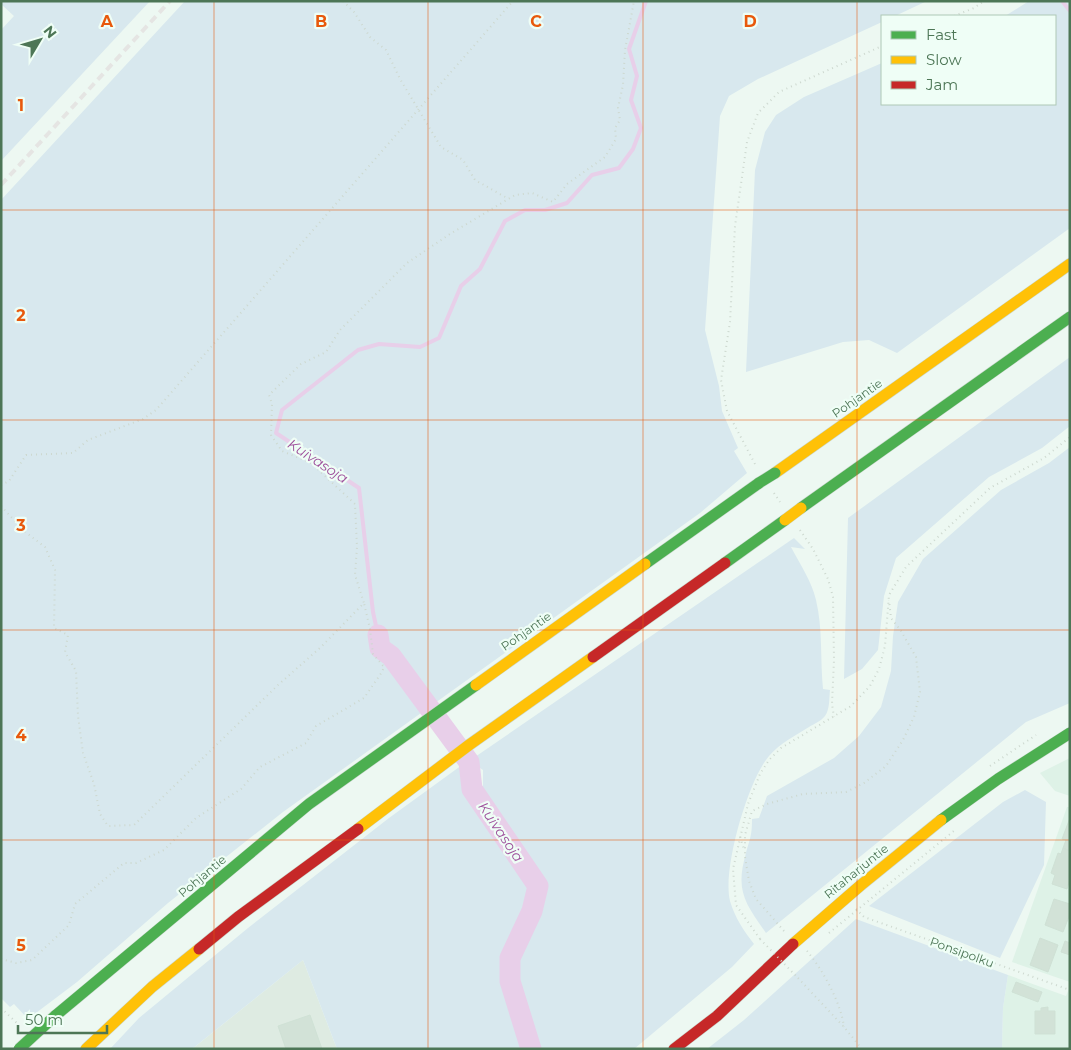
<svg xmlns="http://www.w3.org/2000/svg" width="1071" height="1050" viewBox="0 0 1071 1050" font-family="Montserrat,sans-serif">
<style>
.residential{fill:#def2e7}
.industrial{fill:#deebe2}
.green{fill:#d8e8ee}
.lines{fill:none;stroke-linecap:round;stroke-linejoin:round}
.stream{stroke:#e8cfe9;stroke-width:4}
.river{stroke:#e8cfe9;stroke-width:21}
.building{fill:#d2e2d7;stroke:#cfe1d5}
.fast-casing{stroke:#c8d6cc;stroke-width:12}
.slow-casing{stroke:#c8d6cc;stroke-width:12}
.jam-casing{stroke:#c8d6cc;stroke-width:12}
.path{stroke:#cdd8cf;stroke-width:2;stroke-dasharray:1 4;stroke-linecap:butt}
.fast{stroke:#4caf50;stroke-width:11}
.slow{stroke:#ffc107;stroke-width:11}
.jam{stroke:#c62828;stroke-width:11}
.rail{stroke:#e5e5e3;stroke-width:4;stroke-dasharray:8 5;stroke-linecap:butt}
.fast-bridge-casing{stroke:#c7d6cb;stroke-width:12;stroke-linecap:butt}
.slow-bridge-casing{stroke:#c7d6cb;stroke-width:12;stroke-linecap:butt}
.path-bridge{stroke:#cdd8cf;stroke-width:2;stroke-dasharray:1 4;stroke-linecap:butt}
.fast-bridge{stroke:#4caf50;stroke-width:11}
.slow-bridge{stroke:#ffc107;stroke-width:11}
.grid{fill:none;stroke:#e8590c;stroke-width:1;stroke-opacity:0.55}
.labels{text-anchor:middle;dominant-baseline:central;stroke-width:4.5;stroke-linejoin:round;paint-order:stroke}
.street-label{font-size:12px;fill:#4d7656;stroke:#effef6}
.water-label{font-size:14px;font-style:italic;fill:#9e509c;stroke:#effef6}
.grid-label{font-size:16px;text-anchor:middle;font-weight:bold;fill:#e8590c;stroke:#effef6;stroke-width:4.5;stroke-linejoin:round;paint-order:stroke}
</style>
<rect width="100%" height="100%" fill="#edf8f2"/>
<g class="residential">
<path d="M1070,758V796L1055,791L1040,773Z"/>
<path d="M1067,807H1070V982L1012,962Z"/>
<path d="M1008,975L1066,996L1070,986V1049H1002L1003,1008Z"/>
</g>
<path class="industrial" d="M303,960L337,1049H192Z"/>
<g class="green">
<path d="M1,1H150L1,161V30L14,16L1,4Z"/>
<path d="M185,1H927L895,16H882V22L758,79L729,96L720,116L705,330L719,386L722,411L738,448L734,451L747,473L700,513L283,812L168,903L77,982L28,1019L14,1004L10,1007L1,998V200Z"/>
<path d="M1029,1H1070V228L897,353L869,340L843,342L746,372L755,170L765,132L776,115L804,97L882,63V104H1055V16H1005Z"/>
<path d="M1070,357V426L1042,448L989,477L896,558L884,596L878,650L862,669L844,679L848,518Z"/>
<path d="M1070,447V703L1026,722L766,933C745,903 735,891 746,853C750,838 752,836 752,819L759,818L767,796L834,758L859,736L881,707L891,671L893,636L898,602L923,559L1001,490L1049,463Z"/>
<path d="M794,538L805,549L791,547C800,564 812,582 816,600C823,629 820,660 823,689L830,690C829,698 830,709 825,716C821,721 814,724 809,727C795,736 780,743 769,756C748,780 722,870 730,901C735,918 744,931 754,944L732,967L634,1049H337L303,960L192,1049H110L139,1018L248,928L389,818L462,765L467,773L466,785L468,790L492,831L500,825L483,791V770L477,766L472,759Z"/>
<path d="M1025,790L1046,802L1044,865L1000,958L869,906L1003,802Z"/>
<path d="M856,919L1008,975L1003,1008L1002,1049H707L744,1020Z"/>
</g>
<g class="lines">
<g class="stream">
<path d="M1062,1L1070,11"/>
<path d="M378,635L373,612L359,488L276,433L282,410L358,350L379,344L420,347L439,338L461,286L480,269L505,221L525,210H545L567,203L592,175L619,168L633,149L641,128L631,100L637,76L629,49L646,1"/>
</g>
<path class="river" d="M378,635L380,648L391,656L469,762L472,789L538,886L532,911L510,958V981L531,1049"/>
</g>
<g class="building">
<path d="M1070,818V851L1063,848L1066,840L1062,839Z"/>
<path d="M1063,848L1070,851V879L1067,889L1052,884L1055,875L1051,873L1058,853L1061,854Z"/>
<path d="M1054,899L1070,904V914L1063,932L1045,925Z"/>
<path d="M1040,938L1058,945L1048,972L1030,965Z"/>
<path d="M1065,941L1070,943V955L1061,952Z"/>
<path d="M1016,982L1042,992L1038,1002L1012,992Z"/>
<path d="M1048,1007V1011H1055V1034H1035V1011H1041V1008Z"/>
<path d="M310,1015L322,1049H286L278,1026Z"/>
</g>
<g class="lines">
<g class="fast-casing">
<g id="fast">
<path d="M801,508L1070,317"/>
<path d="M725,563L785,520"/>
<path d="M645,564L759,483"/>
<path d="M941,820L998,779L1070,733"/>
<path d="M55,1016L309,804L476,685"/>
</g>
</g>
<g class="slow-casing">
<g id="slow">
<path d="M775,473L1070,264"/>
<path d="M476,685L645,564"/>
<path d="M358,829L469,745L593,657"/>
<path d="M793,944L861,885L941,820"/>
<path d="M86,1049L152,987L199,949"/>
</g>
</g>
<g class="jam-casing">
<g id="jam">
<path d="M593,657L725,563"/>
<path d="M199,949L238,917L358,829"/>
<path d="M674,1049L717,1016L793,944"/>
</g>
</g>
<g class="path">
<path d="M343,1L354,12L370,37L386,50L400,79L441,147L463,160L475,180L507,198"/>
<path d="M954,16L974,8L984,1"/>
<path d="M755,464L727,411L721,380L730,322L735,226L747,142L758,113L779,92L882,46"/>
<path d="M1,485L9,481L26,455L73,453L88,440L143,419L156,410L513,1"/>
<path d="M774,493L780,502"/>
<path d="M1,506L24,531L45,547L55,570L54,628L68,635L65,652L76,671L78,716L83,753L94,784L100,814L108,826L134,825L278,685L321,647L364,603L355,575L357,547L355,504L311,463L282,451L271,435L272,404L269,395L301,364L326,352L340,330L407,263L450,234L515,195L532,193L553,202L567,184L605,157L616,139L615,128L620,120L618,108L623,85L625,50L634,1"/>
<path d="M800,530L813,549L828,579L833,597L834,660L832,704L834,717"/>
<path d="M990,766L1036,735"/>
<path d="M740,837L744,849"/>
<path d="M856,909L864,917L1070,990"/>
<path d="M784,931L756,899L749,881L745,857V835L752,811L767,804L803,794L846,792L864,783L886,766L903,740L914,717L920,692L916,657L901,631L891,618L889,600"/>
<path d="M829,933L955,830"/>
<path d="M760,939L736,905L733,869L748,804L760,774L769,760L781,748L851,706L870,686L879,669L885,646L889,595L906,567L990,488L1044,458L1070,437"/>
<path d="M807,951C823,970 841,1003 844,1027"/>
<path d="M1,959L16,963L32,960L69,925L75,904L124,863H136L164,850L196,818L241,789L260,767L306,743L316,726L364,698L382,672L384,667L373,654L370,629L364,603"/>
<path d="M798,978L844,1027L862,1049"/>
<path d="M1,1008L19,1025"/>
</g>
<use href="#fast" class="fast"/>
<use href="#slow" class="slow"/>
<use href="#jam" class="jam"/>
<path class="rail" d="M1,185L170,1"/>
<g class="fast-bridge-casing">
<g id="fast-bridge">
<path d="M759,483L775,473"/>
<path d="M19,1049L55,1016"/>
</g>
</g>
<g class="slow-bridge-casing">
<path id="slow-bridge" d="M785,520L801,508"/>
</g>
<path class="path-bridge" d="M760,939L798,978"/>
<use href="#fast-bridge" class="fast-bridge"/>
<use href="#slow-bridge" class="slow-bridge"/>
</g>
<path class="grid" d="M214,1V1049M428,1V1049M643,1V1049M857,1V1049M1,210H1070M1,420H1070M1,630H1070M1,840H1070"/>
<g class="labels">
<g class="street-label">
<text transform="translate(857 398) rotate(-35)">Pohjantie</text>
<text transform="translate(526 631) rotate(-35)">Pohjantie</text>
<text transform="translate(856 871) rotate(-39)">Ritaharjuntie</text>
<text transform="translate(202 876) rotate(-40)">Pohjantie</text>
<text transform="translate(962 952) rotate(20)">Ponsipolku</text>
</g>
<g class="water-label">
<text transform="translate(318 461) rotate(33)">Kuivasoja</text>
<text transform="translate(501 832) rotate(56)">Kuivasoja</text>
</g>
</g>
<g class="grid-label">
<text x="107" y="27">A</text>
<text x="321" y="27">B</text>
<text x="536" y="27">C</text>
<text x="750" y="27">D</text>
<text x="21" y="111">1</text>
<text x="21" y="321">2</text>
<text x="21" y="531">3</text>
<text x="21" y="741">4</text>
<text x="21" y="951">5</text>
</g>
<rect width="1071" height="1050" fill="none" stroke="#4d7656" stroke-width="5"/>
<rect x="881" y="15" width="175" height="90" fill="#effef6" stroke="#aec8b6"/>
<rect x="891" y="31" width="25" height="8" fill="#4caf50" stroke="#aec8b6"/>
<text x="926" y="40" font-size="15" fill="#4d7656">Fast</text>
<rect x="891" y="56" width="25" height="8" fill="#ffc107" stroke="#aec8b6"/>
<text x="926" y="65" font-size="15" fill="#4d7656">Slow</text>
<rect x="891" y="81" width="25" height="8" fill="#c62828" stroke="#aec8b6"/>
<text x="926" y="90" font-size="15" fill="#4d7656">Jam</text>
<g transform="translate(40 40) rotate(52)" stroke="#effef6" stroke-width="4" paint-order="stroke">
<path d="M0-4L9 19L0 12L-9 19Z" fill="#4d7656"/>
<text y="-8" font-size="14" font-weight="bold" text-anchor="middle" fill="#4d7656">N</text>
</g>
<path d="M18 1025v8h89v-8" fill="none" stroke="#4d7656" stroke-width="2.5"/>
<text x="25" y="1025" font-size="15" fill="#4d7656" stroke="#effef6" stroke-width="4" paint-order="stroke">50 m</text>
</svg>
